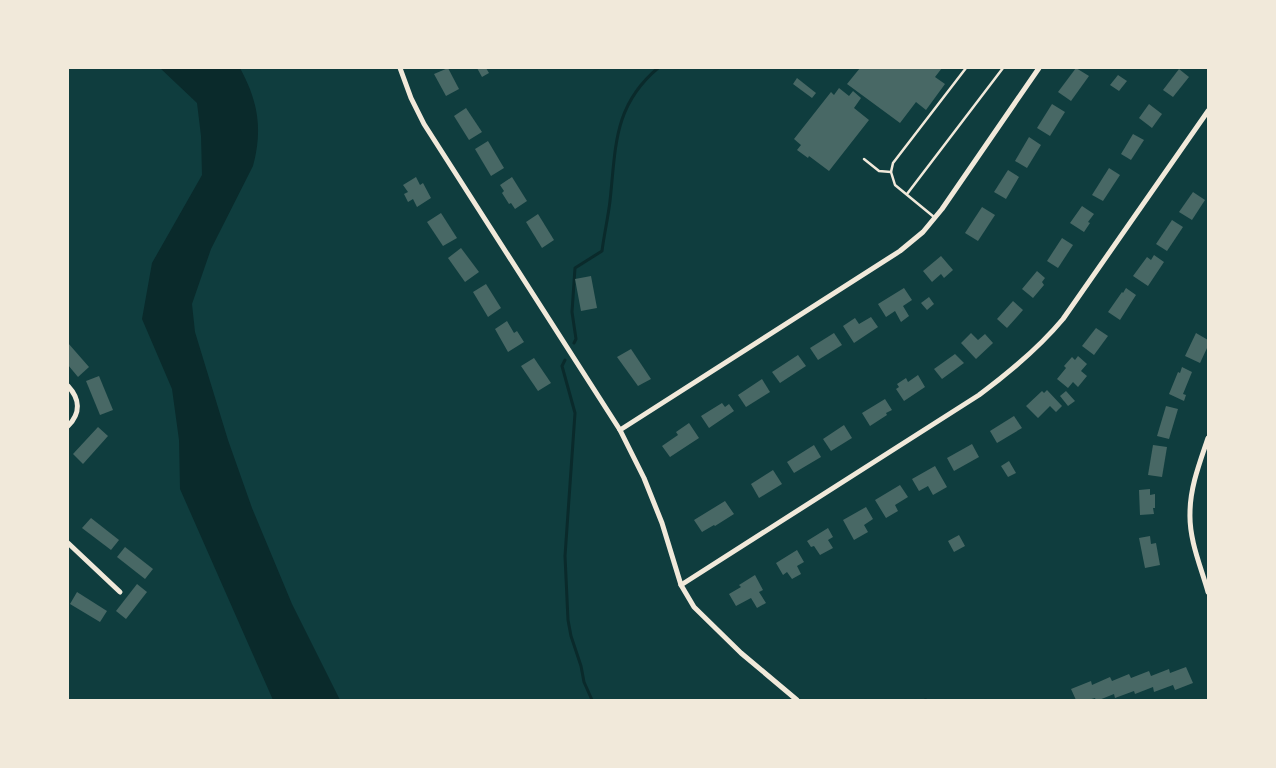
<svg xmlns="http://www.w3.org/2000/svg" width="1276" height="768" viewBox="0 0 1276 768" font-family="'Titillium Web',sans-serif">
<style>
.water{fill:#0a2a2b}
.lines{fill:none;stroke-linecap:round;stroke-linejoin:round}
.stream{stroke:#0a2a2b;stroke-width:3}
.building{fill:#486865}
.service{stroke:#f1e9da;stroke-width:2.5}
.minor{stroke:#f1e9da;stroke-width:5}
</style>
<rect width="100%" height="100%" fill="#0f3d3e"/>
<path class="water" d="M160,68H240C258,101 263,129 253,166L211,249L192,304L195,332L228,440L252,508L292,604L340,700H273L180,489L179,440L172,389L142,319L152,263L202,175L201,136L197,103Z"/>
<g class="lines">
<g class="stream">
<path d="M574,343L576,339L572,312L575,268L602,251C604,235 608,218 610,201C616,147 613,106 658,68"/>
<path d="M565,360L562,366L575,413L565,556L568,620L571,636L581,666L584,682L592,700"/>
<path d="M925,700H926"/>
</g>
</g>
<g class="building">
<path d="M448,68L459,89L446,96L434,74Z"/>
<path d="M477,68H486L489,73L482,77Z"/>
<path d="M860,68H942L935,77L945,84L926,110L916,102L900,123L847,84Z"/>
<path d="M1076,68L1089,76L1071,101L1058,92Z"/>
<path d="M1179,69L1189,77L1173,97L1163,90Z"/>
<path d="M1118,75L1127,81L1119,91L1110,85Z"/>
<path d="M797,78L816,93L812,98L793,84Z"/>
<path d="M839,88L849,96L853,91L861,98L854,108L869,120L829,171L809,156L808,158L797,150L801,145L794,139L831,92L834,95Z"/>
<path d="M1052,104L1065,112L1050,136L1037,128Z"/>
<path d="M1149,104L1162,114L1152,128L1139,118Z"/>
<path d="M466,108L482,132L469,140L454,116Z"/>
<path d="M1133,134L1144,140L1131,160L1121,154Z"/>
<path d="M1029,137L1041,145L1027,168L1015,161Z"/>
<path d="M488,141L504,168L491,176L475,149Z"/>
<path d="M1109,168L1120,175L1103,201L1092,195Z"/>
<path d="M1008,170L1019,177L1006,199L994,192Z"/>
<path d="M416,177L420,185L423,183L431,198L417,207L413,199L408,202L404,194L408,192L403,185Z"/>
<path d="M512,177L527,201L515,209L511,203L509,204L502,193L504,191L500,185Z"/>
<path d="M1193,192L1205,200L1192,220L1179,212Z"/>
<path d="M1082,206L1094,214L1088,222L1090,223L1084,232L1070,223Z"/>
<path d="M982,207L995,215L978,241L965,233Z"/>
<path d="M441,213L457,238L443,246L427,222Z"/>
<path d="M538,214L554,240L542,248L526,222Z"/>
<path d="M1172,220L1183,227L1167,251L1156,244Z"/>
<path d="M1062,238L1073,245L1058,268L1047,261Z"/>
<path d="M461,248L479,272L465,282L448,258Z"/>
<path d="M1154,255L1164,262L1148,286L1133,276L1147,257L1151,260Z"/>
<path d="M941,256L953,270L944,278L941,274L932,282L923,271Z"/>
<path d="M1037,271L1045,278L1042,282L1044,285L1033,298L1022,289Z"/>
<path d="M591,276L597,308L581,311L575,279Z"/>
<path d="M486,284L501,308L488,317L473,292Z"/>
<path d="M904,288L912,300L903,306L909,316L901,322L895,311L886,317L878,304Z"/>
<path d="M1126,288L1136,295L1120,320L1108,312L1122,292L1123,293Z"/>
<path d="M929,297L934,304L927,310L921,303Z"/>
<path d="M1013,301L1023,310L1007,328L997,319Z"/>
<path d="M871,317L878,327L854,343L843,326L855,318L859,324Z"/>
<path d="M507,321L514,333L517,331L524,342L508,352L495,329Z"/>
<path d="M1096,328L1108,336L1094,355L1082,346Z"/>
<path d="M834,333L842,345L818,360L810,348Z"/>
<path d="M971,333L978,340L985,334L993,343L976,359L961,343Z"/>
<path d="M1196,333L1208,340V346L1200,363L1185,356Z"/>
<path d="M68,343L89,367L78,377L68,365Z"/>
<path d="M631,349L651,379L638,386L617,357Z"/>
<path d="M955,354L964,363L942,379L934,369Z"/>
<path d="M798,355L806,366L780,383L772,372Z"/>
<path d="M1078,356L1087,364L1081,371L1087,376L1078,387L1073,382L1068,388L1057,379L1066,368L1064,366L1072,357L1075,360Z"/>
<path d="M534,358L551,383L538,391L521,366Z"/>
<path d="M1182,367L1192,372L1183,394L1186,395L1184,401L1169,394L1178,372L1180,373Z"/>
<path d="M918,375L925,387L904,401L896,389L899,387L897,384L906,378L908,382Z"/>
<path d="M99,376L113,410L100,415L86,381Z"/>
<path d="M762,379L770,392L746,407L738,395Z"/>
<path d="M1047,390L1062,406L1056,412L1050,406L1038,418L1026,406L1042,391L1044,393Z"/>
<path d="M1066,391L1075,401L1068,406L1060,396Z"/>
<path d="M885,399L892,410L886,413L887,415L870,426L862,413Z"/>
<path d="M722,403L725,407L729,404L734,411L709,428L701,416Z"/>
<path d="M1166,406L1178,409L1169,439L1157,436Z"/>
<path d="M1014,416L1022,428L997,443L990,431Z"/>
<path d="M689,423L699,438L670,457L662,446L678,435L676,432Z"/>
<path d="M844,425L852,438L831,451L823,439Z"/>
<path d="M98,427L108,436L83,464L73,454Z"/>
<path d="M972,444L979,457L954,471L947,458Z"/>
<path d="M814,445L821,457L794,473L787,462Z"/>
<path d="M1153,445L1167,447L1162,477L1148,475Z"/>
<path d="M1009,461L1016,473L1008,477L1001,466Z"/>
<path d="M935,466L947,487L933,495L928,486L919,491L912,479Z"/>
<path d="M773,470L782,484L759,498L751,484Z"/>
<path d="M900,485L908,497L895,505L898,511L886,518L875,500Z"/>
<path d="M1150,489V495L1155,494V508H1153L1154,514L1140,515L1139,490Z"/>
<path d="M725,501L734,514L715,526L714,525L702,532L694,520Z"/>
<path d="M866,507L873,519L864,525L868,532L854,540L843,520Z"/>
<path d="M91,518L119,540L111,550L82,528Z"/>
<path d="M828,528L833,537L828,540L833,548L820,555L814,546L811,547L807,541Z"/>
<path d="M959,535L965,546L954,552L948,541Z"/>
<path d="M1150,536L1151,544L1156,543L1160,565L1145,568L1139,538Z"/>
<path d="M125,547L153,569L145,579L117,557Z"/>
<path d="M797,550L804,562L797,566L801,574L792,579L787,572L783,575L776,563Z"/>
<path d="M755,575L763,590L759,592L766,603L757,608L751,598L736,606L729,594L741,587L739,585Z"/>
<path d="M137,584L147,592L126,619L116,611Z"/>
<path d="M77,592L107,611L100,622L70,604Z"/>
<path d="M1186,667L1193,683L1175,690L1173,685L1154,692L1153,687L1135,694L1134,691L1115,698L1114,694L1099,700H1096L1095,698L1088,700H1076L1071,689L1091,681L1092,685L1110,677L1112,681L1129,674L1131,678L1149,671L1151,676L1169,669L1170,673Z"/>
</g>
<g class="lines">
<g class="service">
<path d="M864,159L879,171L891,172"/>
<path d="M907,194L1003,68"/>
<path d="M934,217L895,185L891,172L893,163L966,68"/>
</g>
<g class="minor">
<path d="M400,68L411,98L424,124L620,430L644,478L662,523L681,585L694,607L741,653L797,700"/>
<path d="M68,386C80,399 81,413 68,426"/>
<path d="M620,430L900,251L923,232L942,209L1039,68"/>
<path d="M1208,438C1200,462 1190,487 1190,513C1189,540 1201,567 1208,592"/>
<path d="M68,543L120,592"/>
<path d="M681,585L979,395C1010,372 1038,349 1063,319L1208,111"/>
</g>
</g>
<rect width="1276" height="768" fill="none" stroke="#f1e9da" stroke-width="138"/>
</svg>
